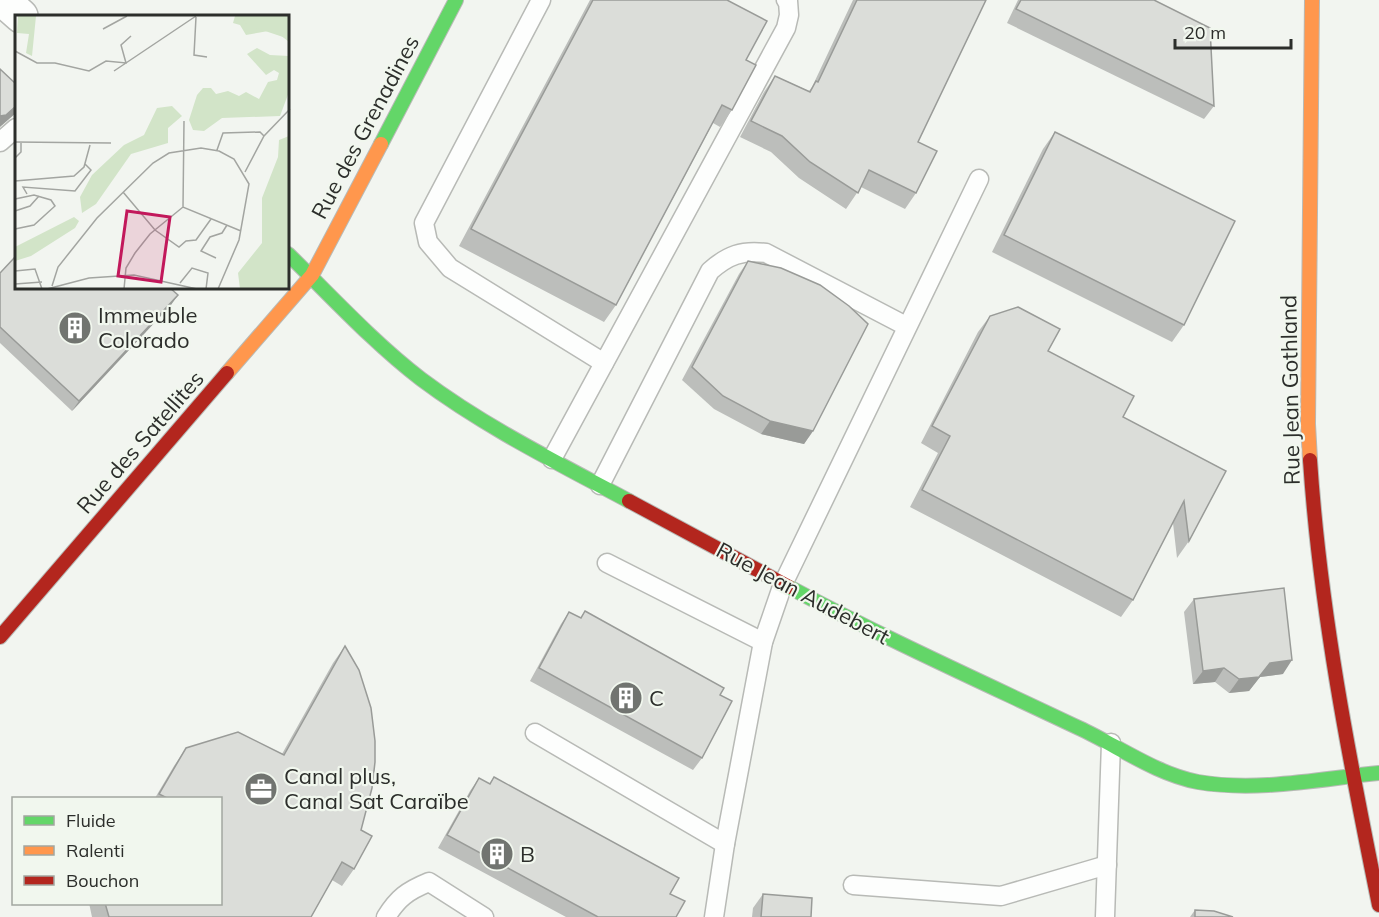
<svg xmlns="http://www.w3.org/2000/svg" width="1379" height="917" viewBox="0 0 1379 917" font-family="Mulish,sans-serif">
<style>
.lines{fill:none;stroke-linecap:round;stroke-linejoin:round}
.lane-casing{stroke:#b8bab6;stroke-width:21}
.street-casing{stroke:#b8bab6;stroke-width:36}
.fast-casing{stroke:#b8bab6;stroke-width:16}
.slow-casing{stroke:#b8bab6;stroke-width:16}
.jam-casing{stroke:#b8bab6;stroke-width:16}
.lane{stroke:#fdfefd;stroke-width:18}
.street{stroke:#fdfefd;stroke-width:33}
.fast{stroke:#63d668;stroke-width:14}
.slow{stroke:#ff974d;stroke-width:14}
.jam{stroke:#b3261e;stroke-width:14}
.wall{fill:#bcbebb}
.shaded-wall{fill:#999b98}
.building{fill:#dbddd9;stroke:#999b98;stroke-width:1.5}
.labels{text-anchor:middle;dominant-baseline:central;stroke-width:4.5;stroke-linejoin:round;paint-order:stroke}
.street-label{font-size:22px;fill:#2c2e2b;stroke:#f1f7ee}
.poi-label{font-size:22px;fill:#2c2e2b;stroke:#f1f7ee;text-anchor:start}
.inset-road{fill:none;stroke:#a3a5a1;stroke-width:1.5}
.view{fill:#c2185b;fill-opacity:0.15;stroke:#c2185b;stroke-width:3}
.inset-edge{fill:none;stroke:#2c2e2b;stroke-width:3}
</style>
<rect width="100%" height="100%" fill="#f2f5f0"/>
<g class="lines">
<g class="lane-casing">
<g id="lane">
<path d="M541,0L424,223L428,242L450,268L604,363"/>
<path d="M0,142L16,128"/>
<path d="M552,459L786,28L789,15L788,1L786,0"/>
<path d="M600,485L710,271C728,255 742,250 766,253L906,326"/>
<path d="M607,563L763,642"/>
<path d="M535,733L725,844"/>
<path d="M853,885L1001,896L1107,865"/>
<path d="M386,917C398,898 407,891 429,882L484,917"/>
<path d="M714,917L725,844L763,642L783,584L979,179"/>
<path d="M1105,917L1111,743"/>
</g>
</g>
<g class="street-casing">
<path id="street" d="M3,0L21,16"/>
</g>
<g class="fast-casing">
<g id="fast">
<path d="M381,144L456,0"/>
<path d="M288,254C331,296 373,342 421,379C485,427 558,463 629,501"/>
<path d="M789,587C884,638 982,682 1079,728C1118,746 1156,774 1198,782C1257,792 1320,779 1379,773"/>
</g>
</g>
<g class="slow-casing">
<g id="slow">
<path d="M227,373L312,275L381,144"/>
<path d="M1310,460L1308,424L1312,0"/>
</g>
</g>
<g class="jam-casing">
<g id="jam">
<path d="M1310,460C1320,610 1349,758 1379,905"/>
<path d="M629,501L789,587"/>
<path d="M0,637L227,373"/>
</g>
</g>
<use href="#lane" class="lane"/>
<use href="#street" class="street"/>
<use href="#fast" class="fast"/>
<use href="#slow" class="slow"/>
<use href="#jam" class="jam"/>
</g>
<g class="wall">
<path d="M590,0H727L746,60L732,110L720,127L713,123L616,305L604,322L459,246Z"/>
<path d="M853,0H986L918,142L916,193L905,209L861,187L846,209L799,178L771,152L740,137L764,92L775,76L809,91L812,87Z"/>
<path d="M1018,0H1154L1214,106L1204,119L1007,23Z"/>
<path d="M1055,132L1184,325L1172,342L992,252L1043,149Z"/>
<path d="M748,261L813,431L804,444L761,434L714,409L682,380L739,274Z"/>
<path d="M0,273L171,305L72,411L0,343Z"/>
<path d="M990,316L1048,351L1123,417L1226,471L1189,541L1177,558L1173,523L1133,600L1121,617L910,507L938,453L921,443L978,332Z"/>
<path d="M1194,599L1283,674L1260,677L1249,691L1229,693L1215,682L1193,684L1184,612Z"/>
<path d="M585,611L720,695L702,758L693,770L530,681L561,624L569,612L580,618Z"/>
<path d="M345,646L361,830L354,869L342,886L332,880L311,917H92L89,903H220V798H155L174,766L186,748L282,754L333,663Z"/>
<path d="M494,777L670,894L676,917H566L438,848L470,791L479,778L489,784Z"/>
<path d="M763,894L811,917H752L753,908Z"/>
<path d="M1195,910L1233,917H1190Z"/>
</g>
<g class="shaded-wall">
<path d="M16,106V113L0,127V116Z"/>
<path d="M178,295L171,305L72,411L79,401Z"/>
<path d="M770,421L813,431L804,444L761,434Z"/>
<path d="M1292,660L1283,674L1260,677L1249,691L1229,693L1239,679L1270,663Z"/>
<path d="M1224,668L1215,682L1193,684L1203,671Z"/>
</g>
<g class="building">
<path d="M593,0H727L767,21L746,60L756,65L732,110L722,105L616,305L471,229Z"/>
<path d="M857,0H986L918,142L937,151L916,193L869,170L858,193L810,162L782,136L751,121L775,76L810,92L816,81L818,82Z"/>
<path d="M1021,0H1154L1210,28L1214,106L1016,9Z"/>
<path d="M0,69L16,84V106L6,115L0,116Z"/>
<path d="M1055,132L1235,221L1184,325L1004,235Z"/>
<path d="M16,256V288H170L178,295L79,401L0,327V273Z"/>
<path d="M748,261L781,268L820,285L849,306L868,324L813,431L770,421L723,396L692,367Z"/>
<path d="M1018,307L1060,329L1048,351L1134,396L1123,417L1226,471L1189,541L1184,501L1133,600L922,490L950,436L932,426L990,316Z"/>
<path d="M1284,588L1292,660L1270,663L1259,677L1239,679L1224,668L1203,671L1194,599Z"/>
<path d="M585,611L724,688L720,695L732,701L702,758L539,668L569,612L581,618Z"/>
<path d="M345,646L359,670L371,708L375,741V762L372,788L361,830L372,836L354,869L342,862L311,917H109L105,903H220V798H167L159,794L186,748L238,732L284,755Z"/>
<path d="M494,777L679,878L670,894L685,901L676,917H598L447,835L479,778L490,784Z"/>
<path d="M763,894L812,898L811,917H761Z"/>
<path d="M1195,910L1214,911L1233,917H1195Z"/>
</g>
<defs>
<g id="building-disc" transform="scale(1.725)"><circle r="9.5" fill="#717470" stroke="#f1f7ee"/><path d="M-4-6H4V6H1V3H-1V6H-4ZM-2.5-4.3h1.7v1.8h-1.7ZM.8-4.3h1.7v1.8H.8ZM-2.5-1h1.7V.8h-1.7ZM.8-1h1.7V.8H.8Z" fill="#fff"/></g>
<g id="office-disc" transform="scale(1.725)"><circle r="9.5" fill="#717470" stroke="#f1f7ee"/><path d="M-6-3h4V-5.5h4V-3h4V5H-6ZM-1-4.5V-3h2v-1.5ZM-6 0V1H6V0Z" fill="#fff"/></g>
</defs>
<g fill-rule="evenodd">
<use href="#building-disc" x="75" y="328"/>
<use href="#building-disc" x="626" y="698"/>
<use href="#office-disc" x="261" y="789"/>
<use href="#building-disc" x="497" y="854"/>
</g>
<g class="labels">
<g class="street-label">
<text transform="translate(365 127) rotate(-62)">Rue des Grenadines</text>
<text transform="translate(1290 390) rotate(-91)">Rue Jean Gothland</text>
<text transform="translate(140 442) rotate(-49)">Rue des Satellites</text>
<text transform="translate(803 593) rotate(28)">Rue Jean Audebert</text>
</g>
<g class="poi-label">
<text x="98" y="315">Immeuble<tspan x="98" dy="25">Colorado</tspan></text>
<text x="649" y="698">C</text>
<text x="284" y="776">Canal plus,<tspan x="284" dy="25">Canal Sat Caraïbe</tspan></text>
<text x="520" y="854">B</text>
</g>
</g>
<g transform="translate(15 15)">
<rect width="274" height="274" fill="#f2f5f0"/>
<path d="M3,1H21L17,41L11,38L14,19L2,18Z" fill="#d2e4c8"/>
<path d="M220,1H274V27L259,15L231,20L225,10L218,8ZM157,91L167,101L153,113V128L116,139L81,189L67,198L65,182L77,160L109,130L129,120L142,93ZM59,202L64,206L60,213L16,241L0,246V232Z" fill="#d2e4c8"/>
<path d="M226,1H274V24L232,10ZM242,33L255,40L274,41V77L265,101L207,103L189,116L178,115L174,105L182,80L188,73H196L201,79L213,76L224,81L231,77L244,84L253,67L262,65L264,58L259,55L251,60L232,39ZM274,121V274H225L223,258L247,228V183L263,142L264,125Z" fill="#d2e4c8"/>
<path class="inset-road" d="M181,2L179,40L192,42M88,14L112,1M0,36L22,48H40L74,56L91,46L111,48L106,30L116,21M99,56L181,1M0,127L96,128M202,135L208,118L245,117L249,121M0,143L6,137V127M230,157L249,121L275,94M0,166L59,161L69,152L75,130M108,177L140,215L164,232L171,226L181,225L196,204M12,179L8,172L60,176L76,155L70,149M0,184L19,180L36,185L40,191L19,210L0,214M168,192L169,106M0,196L15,191L24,181M201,243L186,236L195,222L207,218L212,210M0,256L20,254L27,274M165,268L177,253L193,258L191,274M0,269L27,267M37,271L43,252L82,203L138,148L154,138L186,133L204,136L219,144L234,169L224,225L203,274M32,274L74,263L119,260L182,274M109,274L111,253L120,238L135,219L168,192L226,216"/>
<path class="view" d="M112,196L155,202L146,267L103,261Z"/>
<rect width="274" height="274" class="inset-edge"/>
</g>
<rect x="12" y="797" width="210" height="108" fill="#f1f7ee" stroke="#a2a7a0" stroke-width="1.5"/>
<rect x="24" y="816" width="30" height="9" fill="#63d668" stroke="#a2a7a0" stroke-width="1.5"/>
<text x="66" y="827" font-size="18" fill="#2c2e2b">Fluide</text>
<rect x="24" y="846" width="30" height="9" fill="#ff974d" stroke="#a2a7a0" stroke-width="1.5"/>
<text x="66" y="857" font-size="18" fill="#2c2e2b">Ralenti</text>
<rect x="24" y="876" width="30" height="9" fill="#b3261e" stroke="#a2a7a0" stroke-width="1.5"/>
<text x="66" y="887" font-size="18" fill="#2c2e2b">Bouchon</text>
<path d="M1175 39v9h116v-9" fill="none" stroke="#2c2e2b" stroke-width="3"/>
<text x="1184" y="39" font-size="18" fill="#2c2e2b" stroke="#f1f7ee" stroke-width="4.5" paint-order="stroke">20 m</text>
</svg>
